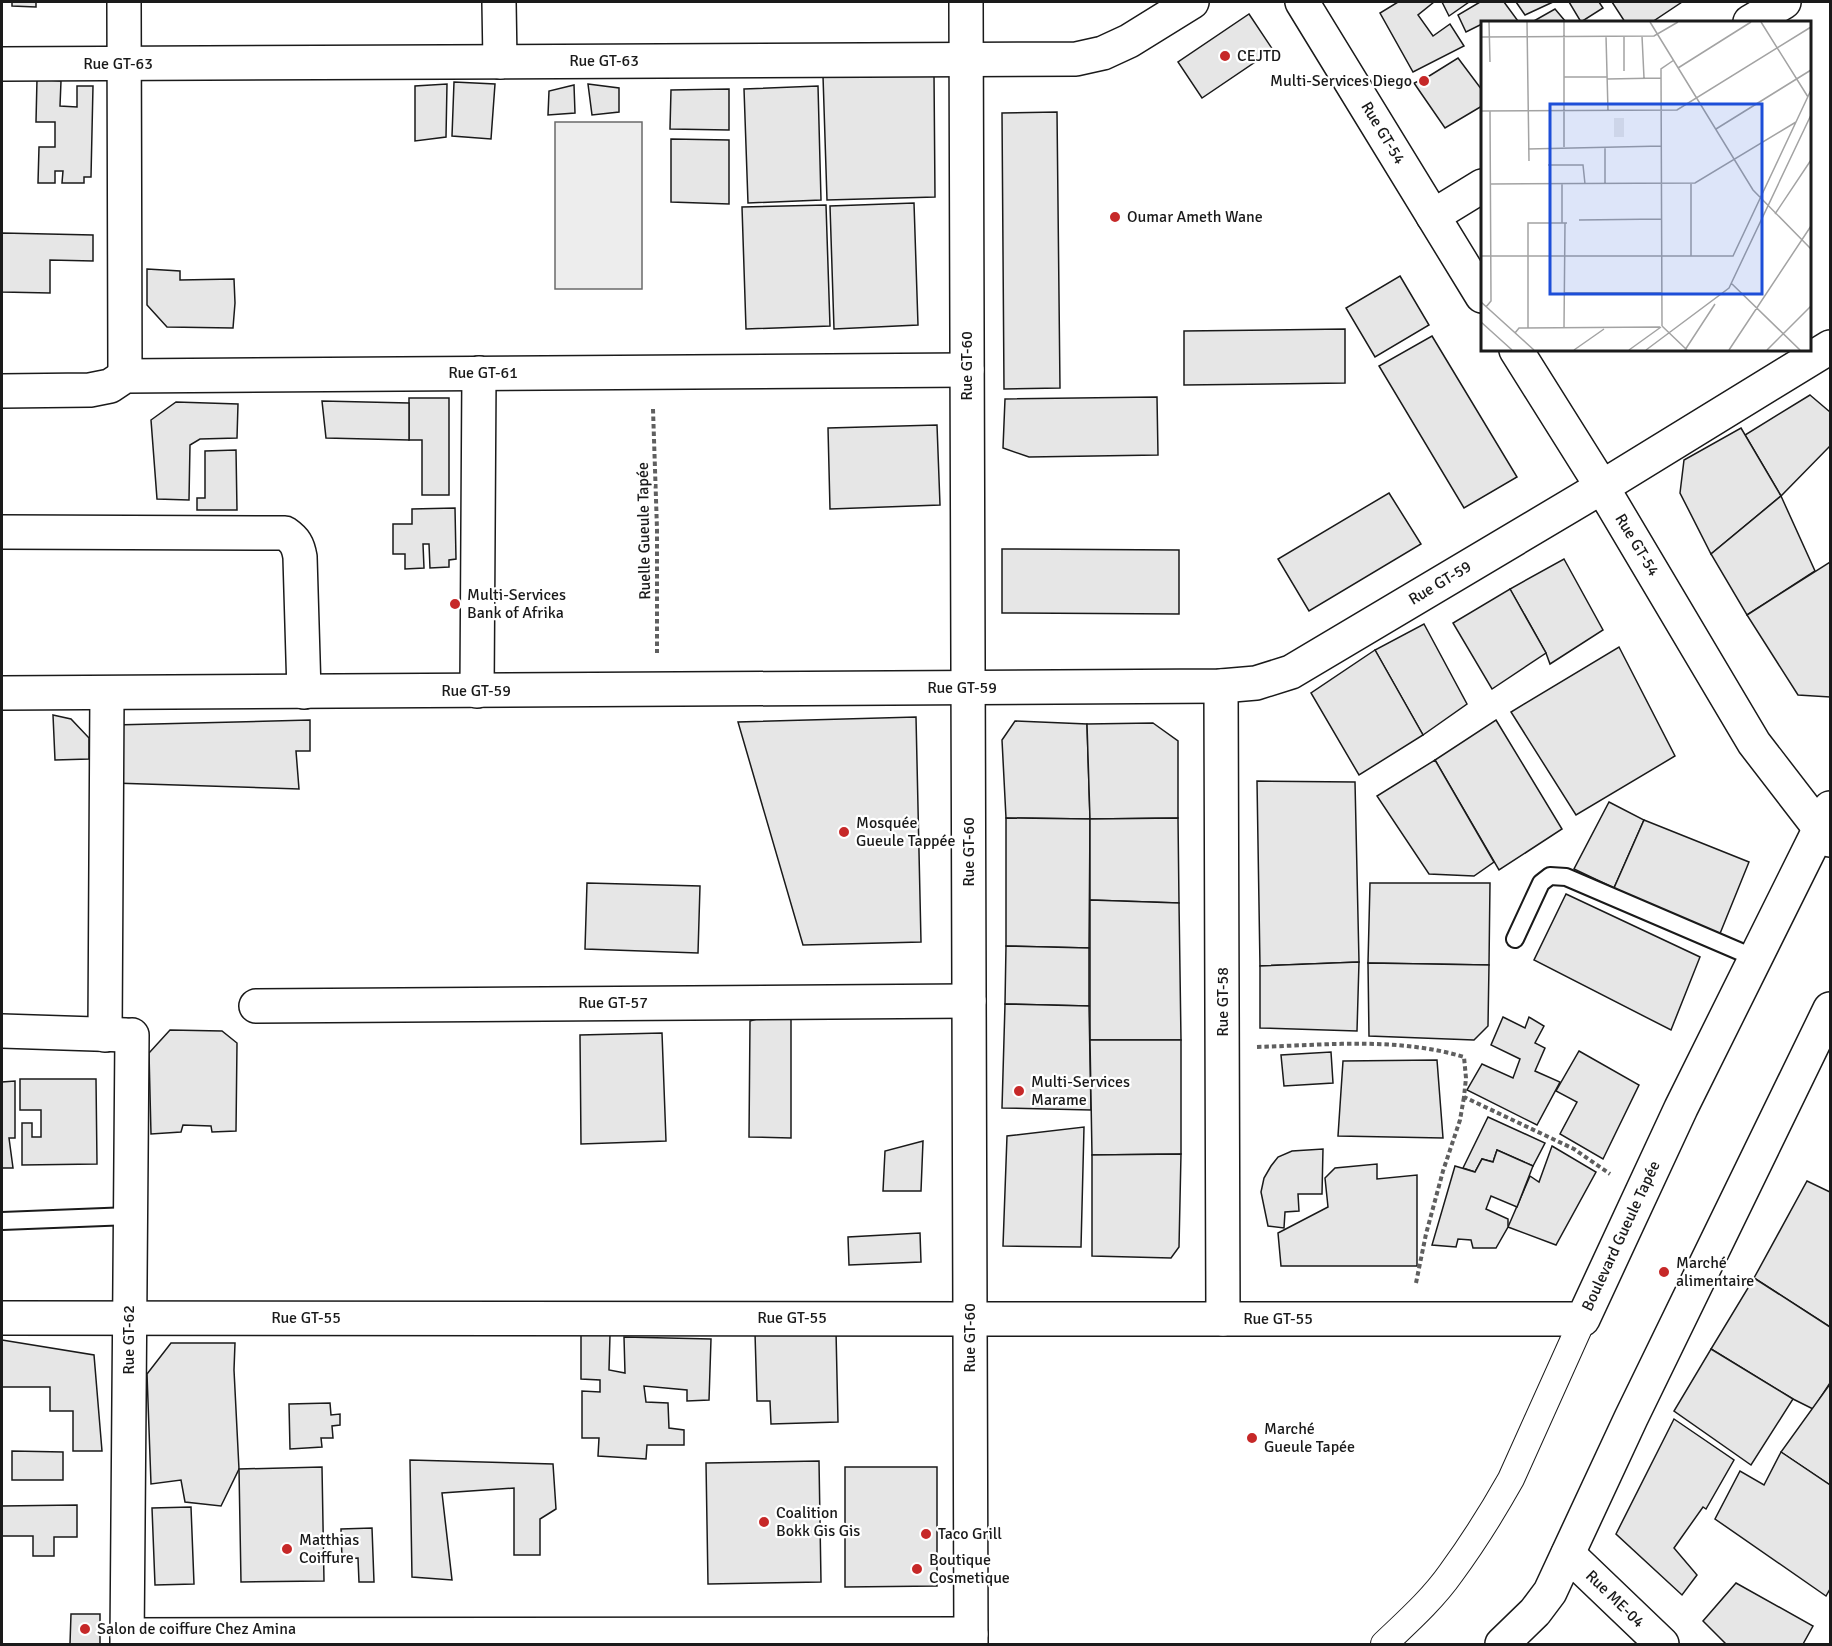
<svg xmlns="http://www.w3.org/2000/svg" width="1832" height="1646" viewBox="0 0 1832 1646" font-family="Signika,sans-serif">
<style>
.built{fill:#ededed;stroke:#6a6a6a;stroke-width:1.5}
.building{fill:#e6e6e6;stroke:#1a1a1a;stroke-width:1.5}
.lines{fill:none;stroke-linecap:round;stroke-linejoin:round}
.service-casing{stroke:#1a1a1a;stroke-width:20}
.pedestrian-casing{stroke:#1a1a1a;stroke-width:28}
.minor-casing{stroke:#1a1a1a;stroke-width:36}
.tertiary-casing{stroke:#1a1a1a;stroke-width:36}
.path{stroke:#5f5f5f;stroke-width:4;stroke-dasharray:4.5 3;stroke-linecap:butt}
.service{stroke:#fff;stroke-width:16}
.pedestrian{stroke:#fff;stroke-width:26}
.minor{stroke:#fff;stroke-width:33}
.tertiary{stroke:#fff;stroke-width:33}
.poi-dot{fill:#c62828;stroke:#fff;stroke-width:2}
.labels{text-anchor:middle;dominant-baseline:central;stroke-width:4.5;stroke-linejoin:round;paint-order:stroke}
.poi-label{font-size:16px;fill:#1a1a1a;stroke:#fff;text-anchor:start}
.street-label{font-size:16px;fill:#1a1a1a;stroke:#fff}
.inset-road{fill:none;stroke:#a3a3a3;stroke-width:1.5}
.view{fill:#1d4ed8;fill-opacity:0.15;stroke:#1d4ed8;stroke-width:3}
.inset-edge{fill:none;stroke:#1a1a1a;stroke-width:3}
</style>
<rect width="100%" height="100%" fill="#fff"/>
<rect class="built" x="555" y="122" width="87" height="167"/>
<g class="building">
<path d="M12,2H36V7L12,6Z"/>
<path d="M1398,2H1434L1418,15L1433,36L1450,24L1464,46L1413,72L1380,13Z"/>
<path d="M1442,2H1469L1449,16Z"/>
<path d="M1480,2H1504L1518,21L1482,22V24L1466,32L1458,15Z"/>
<path d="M1516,2H1553L1525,15Z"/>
<path d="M1569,2H1599L1603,8L1581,22Z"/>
<path d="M1612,2H1682L1652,22H1625Z"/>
<path d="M1555,9L1566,22H1532Z"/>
<path d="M1249,14L1273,50L1202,98L1178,62Z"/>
<path d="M1458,58L1482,90V106L1445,128L1414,83L1426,78Z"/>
<path d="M934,74L935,197L827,200L823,76Z"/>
<path d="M37,79L61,81L60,106L77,107V86H93L91,177H84V183H62L63,171H55V183H38L39,147H55V122H36Z"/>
<path d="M454,82L495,84L491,139L452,136Z"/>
<path d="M447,84L446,137L415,141V86Z"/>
<path d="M588,84L619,88V112L592,115Z"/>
<path d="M574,85L575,113L548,115L549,91Z"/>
<path d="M818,86L821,200L748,203L744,89Z"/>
<path d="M729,89V130L670,129L671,90Z"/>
<path d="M1057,112L1060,388L1004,389L1002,113Z"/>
<path d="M671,139L729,140V204L671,202Z"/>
<path d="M914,203L918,325L834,329L830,206Z"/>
<path d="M826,205L830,326L746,329L742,207Z"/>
<path d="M2,233L93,235V261L50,260V293L2,292Z"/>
<path d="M147,269L180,271V280L234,279L235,303L233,328L167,327L147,305Z"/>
<path d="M1400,276L1429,325L1375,357L1346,308Z"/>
<path d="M1345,329V383L1184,385V331Z"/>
<path d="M1432,336L1517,477L1464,508L1379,366Z"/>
<path d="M1810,395L1830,412V446L1781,496L1745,435Z"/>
<path d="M1157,397L1158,455L1029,457L1003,448L1005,399Z"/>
<path d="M409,398H449V495H422V440H409Z"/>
<path d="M322,401L409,403V440L326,438Z"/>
<path d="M176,402L238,404L237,438L200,439L190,445L189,500L157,499L151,420Z"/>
<path d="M937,425L940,505L830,509L828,428Z"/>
<path d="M1741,428L1781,496L1711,554L1680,493L1684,460Z"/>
<path d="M236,450L237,510H197V498H205V451Z"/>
<path d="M1389,493L1421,544L1309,611L1278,559Z"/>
<path d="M1781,496L1815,571L1747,615L1711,554Z"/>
<path d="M455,508L456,559L449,560V567L430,568L429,544H423L424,568L405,569V554H393V524H412V509Z"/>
<path d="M1002,549L1179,550V614L1002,613Z"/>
<path d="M1564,559L1603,630L1550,664L1546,653L1510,589Z"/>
<path d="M1830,562V697L1798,695L1747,615Z"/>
<path d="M1510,589L1546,653L1492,689L1453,623Z"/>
<path d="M1424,624L1467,704L1423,735L1375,650Z"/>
<path d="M1619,647L1675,756L1576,815L1511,712Z"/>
<path d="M1375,650L1423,735L1359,775L1311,693Z"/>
<path d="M53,715L71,719L89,738V759L55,760Z"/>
<path d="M916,717L921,942L803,945L738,722Z"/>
<path d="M310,720V751H296L299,789L113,783L114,725Z"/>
<path d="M1496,720L1562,829L1499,870L1435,760Z"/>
<path d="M1015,721L1087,724L1090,819L1006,818L1002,740Z"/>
<path d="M1153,723L1178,741V818L1090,819L1087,724Z"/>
<path d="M1435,760L1494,862L1474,876L1429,874L1377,796Z"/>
<path d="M1257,781L1355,782L1359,962L1260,966Z"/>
<path d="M1609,802L1644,820L1614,888L1574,869Z"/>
<path d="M1006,818L1090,819L1089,948L1006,946Z"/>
<path d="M1178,818L1179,903L1090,900V819Z"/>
<path d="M1644,820L1749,862L1719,936L1614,888Z"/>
<path d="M587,883L700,886L698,953L585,949Z"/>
<path d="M1370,883H1490L1489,965L1368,963Z"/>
<path d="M1566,894L1700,957L1671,1030L1534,960Z"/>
<path d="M1090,900L1179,903L1181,1040H1090Z"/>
<path d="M1006,946L1089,948V1006L1005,1004Z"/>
<path d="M1359,962L1357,1031L1260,1028V966Z"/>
<path d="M1368,963L1489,965L1488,1026L1474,1040L1369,1036Z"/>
<path d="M1005,1004L1089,1006L1091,1110L1002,1108Z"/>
<path d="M791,1009V1138L749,1137L750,1021Z"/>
<path d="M1503,1017L1525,1028L1529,1017L1544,1026L1535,1043L1545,1048L1535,1071L1560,1082L1537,1125L1467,1090L1482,1064L1513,1078L1520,1059L1491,1045Z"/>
<path d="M170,1030L222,1031L237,1043L236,1131L212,1132L211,1126L183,1125L181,1132L151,1134L149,1053Z"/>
<path d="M662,1033L666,1141L581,1144L580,1035Z"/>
<path d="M1090,1040H1181V1154L1092,1155Z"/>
<path d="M1579,1051L1639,1085L1603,1159L1560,1134L1577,1102L1556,1091Z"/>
<path d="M1331,1052L1333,1083L1284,1086L1281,1055Z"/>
<path d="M1437,1060L1443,1138L1338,1136L1343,1061Z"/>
<path d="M20,1079H96L97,1164L22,1165V1123H32V1137H41V1110H20Z"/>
<path d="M15,1081V1138H9L13,1168H2V1082Z"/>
<path d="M1488,1117L1545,1143L1533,1166L1497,1150L1493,1162L1482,1159L1475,1172L1463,1168Z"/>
<path d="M1084,1127L1081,1247L1003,1246L1007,1136Z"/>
<path d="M923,1141L921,1191H883L885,1151Z"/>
<path d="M1552,1146L1596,1172L1556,1245L1508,1227L1530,1176L1539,1182Z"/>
<path d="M1323,1149L1322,1194H1298L1299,1211L1285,1212L1284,1228L1268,1226L1261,1192L1264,1178L1271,1166L1278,1157L1292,1151Z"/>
<path d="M1497,1150L1533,1166L1517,1207L1491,1196L1486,1209L1508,1219V1227L1496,1248H1473L1471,1240L1458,1239L1456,1247L1432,1245L1455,1166L1475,1172L1482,1159L1493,1162Z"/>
<path d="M1181,1154L1179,1247L1171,1258L1092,1256V1155Z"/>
<path d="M1377,1164V1179L1417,1175V1266H1281L1278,1233L1328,1207L1325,1178L1335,1168Z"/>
<path d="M1807,1181L1830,1192V1327L1754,1278Z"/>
<path d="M920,1233L921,1262L849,1265L848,1237Z"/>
<path d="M1754,1278L1830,1327V1383L1813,1409L1793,1399L1711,1349Z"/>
<path d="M836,1331L838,1422L771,1424L770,1401H757L755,1333Z"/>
<path d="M581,1335H610L609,1370L625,1373L624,1337L711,1339L709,1400L687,1401V1390L644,1386L646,1402L668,1403L669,1428L684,1430V1445H647L646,1459L598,1456L599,1438H582V1391L600,1392V1380L581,1379Z"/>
<path d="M2,1340L94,1355L102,1451H73V1411H50V1387H2Z"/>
<path d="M171,1343H235L234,1370L239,1469L221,1506L185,1502L181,1480L151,1484L147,1374Z"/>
<path d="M1711,1349L1793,1399L1751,1465L1674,1411Z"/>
<path d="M1830,1384V1485L1781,1452Z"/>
<path d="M330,1403L331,1415L340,1414V1425L332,1426L333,1438H321L322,1447L290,1449L289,1404Z"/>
<path d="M1674,1419L1734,1460L1706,1509L1703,1507L1674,1548L1697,1575L1682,1595L1616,1534Z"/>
<path d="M12,1451L63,1452V1480H12Z"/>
<path d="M1781,1452L1830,1485V1589L1826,1596L1715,1519L1740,1471L1764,1485Z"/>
<path d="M410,1460L553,1464L556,1509L540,1519V1555H514V1488L442,1493L452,1580L412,1577Z"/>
<path d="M819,1461L821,1582L708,1584L706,1463Z"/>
<path d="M322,1467L324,1581L241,1582L239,1469Z"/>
<path d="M845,1467H937V1586L845,1587Z"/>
<path d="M77,1505V1537H54V1556H33V1536H2V1506Z"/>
<path d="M191,1507L194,1584L155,1585L152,1508Z"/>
<path d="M372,1528L374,1582H359L358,1558L342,1559L341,1529Z"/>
<path d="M1736,1583L1813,1626L1803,1644H1726L1703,1621Z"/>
<path d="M71,1614H100V1644H70Z"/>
</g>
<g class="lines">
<g class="service-casing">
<g id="service">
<path d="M1515,939L1541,883L1550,876L1566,877L1755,958"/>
<path d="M2,1221L130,1216"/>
</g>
</g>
<g class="pedestrian-casing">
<path id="pedestrian" d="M1384,1644C1407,1622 1432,1600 1451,1573C1473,1543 1493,1511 1511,1479L1583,1319"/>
</g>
<g class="minor-casing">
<g id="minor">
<path d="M124,2L125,376"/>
<path d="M499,2L500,62"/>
<path d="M1302,2L1482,296"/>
<path d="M1750,22L1784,2"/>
<path d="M2,64L1076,59L1103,53L1129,41L1192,2"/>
<path d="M1433,216L1482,186"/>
<path d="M1516,350L1602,487L1754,743L1821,830L1830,840"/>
<path d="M2,391L90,390L110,386L125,376L967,370"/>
<path d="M2,532L285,533C295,540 298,545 300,557L304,692"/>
<path d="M1221,686L1223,1319"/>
<path d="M477,691L479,373"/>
<path d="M2,693L1221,686L1256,683L1291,672L1602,487L1830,347"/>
<path d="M256,1006L969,1001"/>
<path d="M2,1031L126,1035"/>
<path d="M105,1035L107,693"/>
<path d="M2,1318L970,1319L966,2"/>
<path d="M1568,1554L1662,1644"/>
<path d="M127,1635L971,1634"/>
<path d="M127,1644L132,1035"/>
</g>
</g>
<g class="tertiary-casing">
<g id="tertiary">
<path d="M971,1644L970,1319H1583L1681,1108L1830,808"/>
<path d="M1502,1644L1535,1612L1550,1592L1631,1418L1830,1009"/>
</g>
</g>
<g class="path">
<path d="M653,409L657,529V653"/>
<path d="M1257,1047C1325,1045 1398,1037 1464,1057L1466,1078L1464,1097L1574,1149L1610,1174"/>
<path d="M1416,1283L1426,1234L1443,1171L1460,1120L1464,1097"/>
</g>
<use href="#service" class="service"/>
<use href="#pedestrian" class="pedestrian"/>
<use href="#minor" class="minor"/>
<use href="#tertiary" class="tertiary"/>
</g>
<g class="poi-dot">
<circle cx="1225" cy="56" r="6"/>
<circle cx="1424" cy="81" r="6"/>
<circle cx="1115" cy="217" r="6"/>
<circle cx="455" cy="604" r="6"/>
<circle cx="844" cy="832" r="6"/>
<circle cx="1019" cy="1091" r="6"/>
<circle cx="1664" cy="1272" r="6"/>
<circle cx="1252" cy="1438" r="6"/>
<circle cx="764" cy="1522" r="6"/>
<circle cx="926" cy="1534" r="6"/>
<circle cx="287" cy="1549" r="6"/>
<circle cx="917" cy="1569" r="6"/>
<circle cx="85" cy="1629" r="6"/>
</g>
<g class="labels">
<g class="poi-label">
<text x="1237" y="56">CEJTD</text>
<text x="1412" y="81" text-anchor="end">Multi-Services Diego</text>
<text x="1127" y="217">Oumar Ameth Wane</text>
<text x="467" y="595">Multi-Services<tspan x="467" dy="18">Bank of Afrika</tspan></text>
<text x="856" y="823">Mosquée<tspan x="856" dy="18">Gueule Tappée</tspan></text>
<text x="1031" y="1082">Multi-Services<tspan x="1031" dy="18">Marame</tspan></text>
<text x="1676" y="1263">Marché<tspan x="1676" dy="18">alimentaire</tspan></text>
<text x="1264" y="1429">Marché<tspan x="1264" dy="18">Gueule Tapée</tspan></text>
<text x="776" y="1513">Coalition<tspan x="776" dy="18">Bokk Gis Gis</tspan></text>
<text x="938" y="1534">Taco Grill</text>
<text x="299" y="1540">Matthias<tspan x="299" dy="18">Coiffure</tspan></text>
<text x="929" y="1560">Boutique<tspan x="929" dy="18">Cosmetique</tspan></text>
<text x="97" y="1629">Salon de coiffure Chez Amina</text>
</g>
<g class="street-label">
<text x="604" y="61">Rue GT-63</text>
<text x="118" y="64">Rue GT-63</text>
<text transform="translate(1383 133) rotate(59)">Rue GT-54</text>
<text transform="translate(967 366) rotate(-90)">Rue GT-60</text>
<text x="483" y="373">Rue GT-61</text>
<text transform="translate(644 531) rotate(-91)">Ruelle Gueule Tapée</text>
<text transform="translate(1637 545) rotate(59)">Rue GT-54</text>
<text transform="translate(1440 583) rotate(-31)">Rue GT-59</text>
<text x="962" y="688">Rue GT-59</text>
<text x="476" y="691">Rue GT-59</text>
<text transform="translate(969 852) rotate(-90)">Rue GT-60</text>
<text transform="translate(1223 1002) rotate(-90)">Rue GT-58</text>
<text x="613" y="1003">Rue GT-57</text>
<text transform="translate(1621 1236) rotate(-65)">Boulevard Gueule Tapée</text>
<text x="306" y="1318">Rue GT-55</text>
<text x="792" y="1318">Rue GT-55</text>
<text x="1278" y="1319">Rue GT-55</text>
<text transform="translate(970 1338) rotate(-90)">Rue GT-60</text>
<text transform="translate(129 1340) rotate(-90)">Rue GT-62</text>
<text transform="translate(1615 1599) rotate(44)">Rue ME-04</text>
</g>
</g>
<g transform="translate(1481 21)">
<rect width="330" height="330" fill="#fff"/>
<path d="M133,97H143V116H133Z" fill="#ededed"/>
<path class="inset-road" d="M8,1L9,41M46,1L48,140M83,1V126M169,1L272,169L330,228M280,1L327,76M125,15L127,90M161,15L163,57M0,16L173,15L197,1M197,47L270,1M143,50V15M83,56H126M126,58L180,57M0,90L196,89L330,6M235,108L330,49M47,128L181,125M67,144H102L104,163M124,162V126M210,162V235M10,163L214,162L315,101M294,193L330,139M98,199L181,198M81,202V163M0,235H252L330,69M250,262L319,329M83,272H181M0,281L53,329M5,286L10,280L9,90M0,301L31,329M181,305L180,48L193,39M181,305L206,329M47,307V202H86M83,307L84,202M34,312L38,307L179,306M93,329L123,308M148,329L180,306M165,329L248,267L330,94M204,329L234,283M248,329L330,205M286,329L330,285"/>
<path class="view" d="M69,83H281V273H69Z"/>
<rect width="330" height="330" class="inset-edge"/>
</g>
<rect width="1832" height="1646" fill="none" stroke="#1a1a1a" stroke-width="6"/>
</svg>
